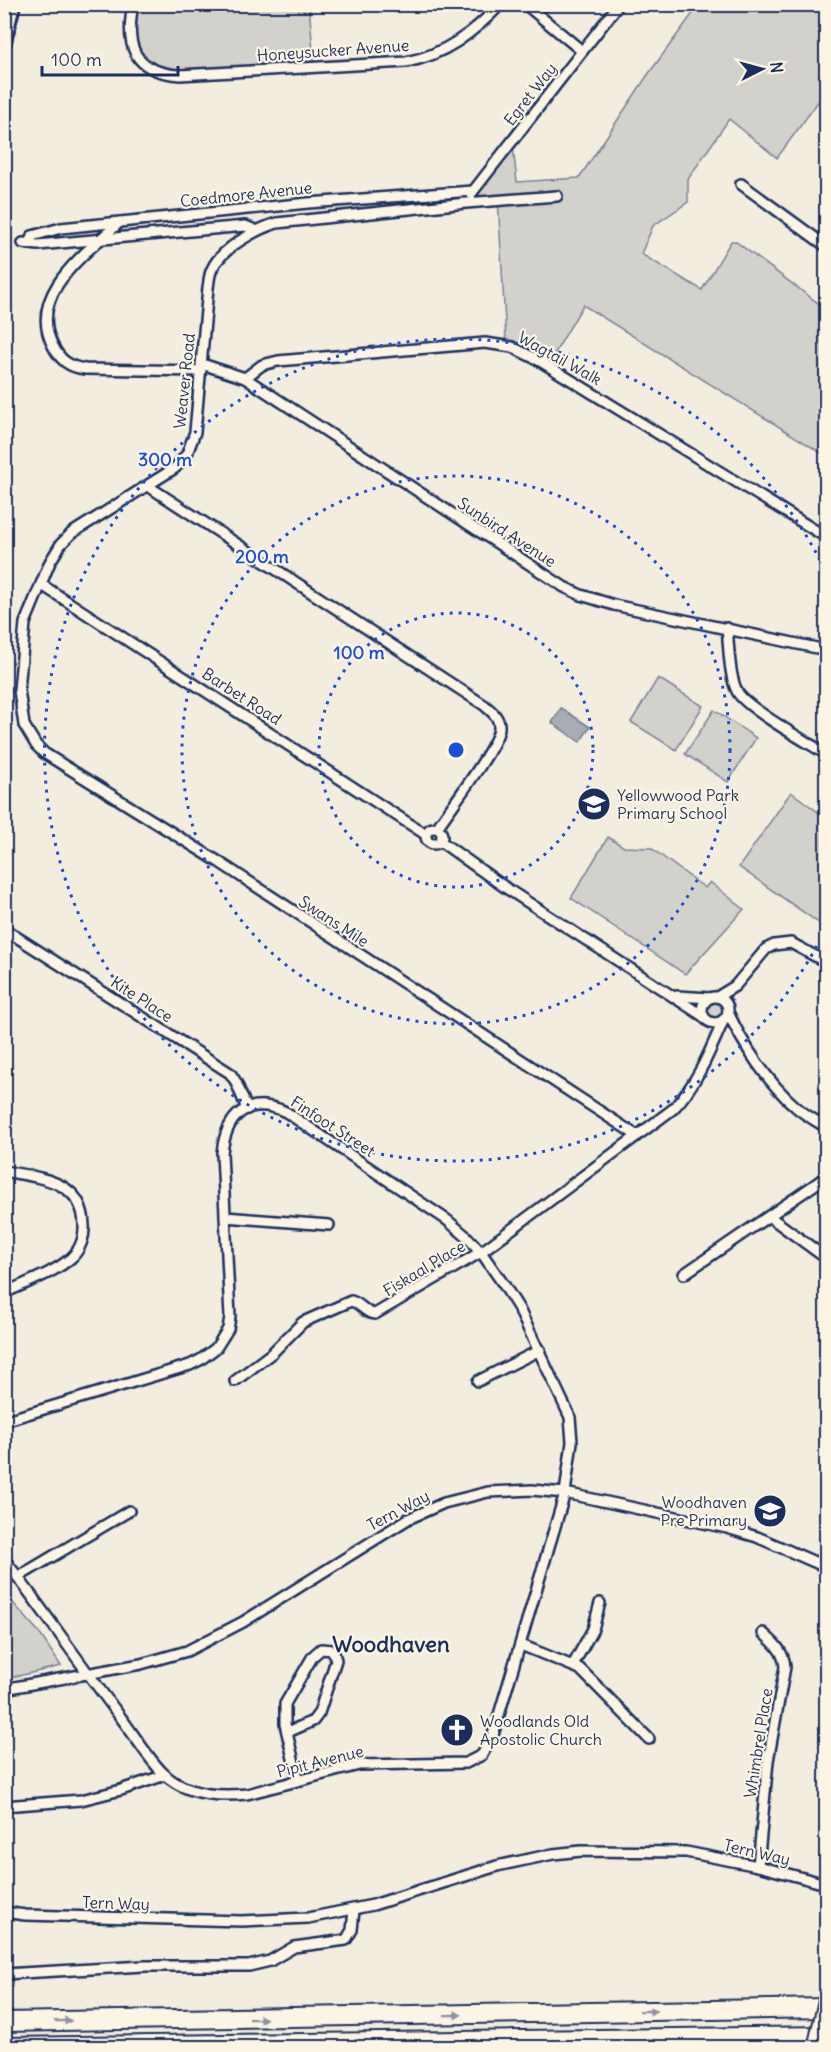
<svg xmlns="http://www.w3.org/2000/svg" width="831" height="2052" viewBox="0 0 831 2052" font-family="Delius,sans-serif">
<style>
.green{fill:#d3d1cc;stroke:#778095;stroke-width:1.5}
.water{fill:#a9acb3;stroke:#707a91;stroke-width:1.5}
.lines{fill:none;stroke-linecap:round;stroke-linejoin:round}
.minor-casing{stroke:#1b2f5e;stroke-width:14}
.motorway-casing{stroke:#1b2f5e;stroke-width:22}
.minor{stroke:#fcf5e5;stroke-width:9}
.motorway{stroke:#fcf5e5;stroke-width:18}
.rail{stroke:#1b2f5e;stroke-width:3}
.tertiary-bridge-casing{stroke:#1b2f5e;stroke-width:16;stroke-linecap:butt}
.tertiary-bridge{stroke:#fcf5e5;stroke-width:12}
.oneway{fill:#8c92a2}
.ring{fill:none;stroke:#1d4ed8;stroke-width:3;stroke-dasharray:3 6}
.labels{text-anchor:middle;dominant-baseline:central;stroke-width:4.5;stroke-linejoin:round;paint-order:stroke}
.street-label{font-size:16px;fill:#1b2f5e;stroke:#fcf5e5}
.poi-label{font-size:16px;fill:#1b2f5e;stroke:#fcf5e5;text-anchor:start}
.district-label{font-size:22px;font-weight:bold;fill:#1b2f5e;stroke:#fcf5e5}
.centre{fill:#1d4ed8;stroke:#fcf5e5;stroke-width:3}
.ring-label{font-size:18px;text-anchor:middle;font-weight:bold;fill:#1d4ed8;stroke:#fcf5e5;stroke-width:4.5;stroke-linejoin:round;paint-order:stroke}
</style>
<rect width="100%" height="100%" fill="#f3ede0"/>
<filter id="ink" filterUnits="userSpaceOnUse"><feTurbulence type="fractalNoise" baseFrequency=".0167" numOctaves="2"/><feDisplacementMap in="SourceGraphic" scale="12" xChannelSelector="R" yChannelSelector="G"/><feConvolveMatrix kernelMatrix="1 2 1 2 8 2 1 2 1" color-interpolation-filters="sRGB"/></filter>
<g filter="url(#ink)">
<g class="green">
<path d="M137,5H309L314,63L188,72L165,70L150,64L139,56L132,29Z"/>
<path d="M699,5H826V91L777,158L729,119L688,179V202L653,226L641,254L702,290L731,241H735L826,309V456L583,305L549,363L506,341L498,198L481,199L478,197L477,193L513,147L517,182L579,178L647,76Z"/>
<path d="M658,678L703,706L676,750L631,722Z"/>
<path d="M714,710L756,738L728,782L685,754Z"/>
<path d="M791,792L826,818V928L739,867Z"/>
<path d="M608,837L624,847L651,848L705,888L710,882L744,909L685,974L571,898Z"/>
<circle cx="714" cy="1010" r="9"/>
<path d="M5,1594L38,1631L61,1666L5,1679Z"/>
</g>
<path class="water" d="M561,708L590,727L580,742L552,723Z"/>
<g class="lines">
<g class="minor-casing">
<g id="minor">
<path d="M133,4C125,46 133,72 180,75L406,62C445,55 474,32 501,4"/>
<path d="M525,4L582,51"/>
<path d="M741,184L826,246"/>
<path d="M471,194L619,4"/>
<path d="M557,196L466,203L277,223C256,229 221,249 212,269C209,275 209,282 208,288L195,432L187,454L175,468L72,533L61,544L50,562L25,623L19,690L24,725L36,745L44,753L219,862L636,1135"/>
<path d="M120,222C86,253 26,294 53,346C60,360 69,367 85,369L201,371"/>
<path d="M23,243L38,245L245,226L255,230"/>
<path d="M29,244L32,236L61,228L308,203L473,191"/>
<path d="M202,364L245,378L564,587L581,595L614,605L826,650"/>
<path d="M245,378L262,365L278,361L485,343L512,347L540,361L826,537"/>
<path d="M148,486L484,705C491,711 500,717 499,728C497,748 450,808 437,828"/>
<path d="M42,585L425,834"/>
<path d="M727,628C729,646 729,678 738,693C748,709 807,742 826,754"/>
<circle cx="434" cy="836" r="8"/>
<path d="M440,841L506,888L703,1016"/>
<path d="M4,929L230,1073L236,1082L247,1109"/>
<path d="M677,996L710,998"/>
<path d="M717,997L735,986L766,949L774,945L791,943L826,962"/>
<circle cx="715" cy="1010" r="13"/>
<path d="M728,1012C743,1045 768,1083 796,1107C805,1115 816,1121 826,1127"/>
<path d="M4,1171C38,1178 83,1179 84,1225C85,1237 80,1250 71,1258C54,1273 25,1283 4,1293"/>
<path d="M225,1217L329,1225"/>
<path d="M770,1217L826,1258"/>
<path d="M684,1274L826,1177"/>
<path d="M235,1381L272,1353L303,1322L351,1301C361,1303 365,1314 375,1314L481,1252L673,1109C697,1084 710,1051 724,1019"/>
<path d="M478,1381L540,1350"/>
<path d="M4,1421L190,1365L200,1360L216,1348L228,1329L230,1317L222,1153C226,1115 248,1095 286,1112L447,1220L467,1237L481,1252L504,1285L519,1309L570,1417L572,1442L565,1493L493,1735L482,1755L466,1763L359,1765L247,1794C219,1797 186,1795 164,1774C149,1760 135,1736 122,1719C82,1667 45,1612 4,1559"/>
<path d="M18,1577L129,1511"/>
<path d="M521,1645L580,1669L649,1739"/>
<path d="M573,1665L593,1629L600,1603"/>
<path d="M4,1689L141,1664L187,1651L243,1622L408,1519L444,1503L488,1492L532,1490L565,1493L727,1528L757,1537L826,1567"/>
<path d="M288,1732L313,1721L319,1713L336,1660L333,1650L321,1649L313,1656L285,1704V1724L298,1780"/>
<path d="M4,1806L81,1800L121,1790L165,1775"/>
<path d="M758,1866L768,1761L785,1667C784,1651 774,1643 763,1633"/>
<path d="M4,1912L25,1915L242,1921L308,1918L373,1905L497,1866L553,1854L581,1851L686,1852L758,1866L826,1884"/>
<path d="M4,1974L144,1966H249L270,1961L294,1947L346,1940L352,1930L354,1910"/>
</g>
</g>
<g class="motorway-casing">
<g id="motorway">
<path d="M4,2022L826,2008"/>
<path d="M4,2047L826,2036"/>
</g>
</g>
<use href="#minor" class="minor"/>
<use href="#motorway" class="motorway"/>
<path class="rail" d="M4,73L21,4"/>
<g class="tertiary-bridge-casing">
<path id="tertiary-bridge" d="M814,2048L826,1996"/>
</g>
<use href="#tertiary-bridge" class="tertiary-bridge"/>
</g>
<defs><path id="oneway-solid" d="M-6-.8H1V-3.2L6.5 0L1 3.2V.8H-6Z" transform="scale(1.5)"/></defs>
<g class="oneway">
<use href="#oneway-solid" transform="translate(648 2011) rotate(-1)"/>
<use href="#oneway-solid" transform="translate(453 2015) rotate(-1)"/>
<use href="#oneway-solid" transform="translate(258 2019) rotate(-1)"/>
<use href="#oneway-solid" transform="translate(63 2021) rotate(-1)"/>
</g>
</g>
<g class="ring">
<circle cx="456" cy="750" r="137"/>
<circle cx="456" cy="750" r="274"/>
<path d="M825 930A411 411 0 1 1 825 570"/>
</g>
<defs>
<g id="school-disc" transform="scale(1.725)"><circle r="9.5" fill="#1b2f5e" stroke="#fcf5e5"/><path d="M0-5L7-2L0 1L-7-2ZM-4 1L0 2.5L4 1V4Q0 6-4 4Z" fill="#fff"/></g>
<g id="church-disc" transform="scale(1.725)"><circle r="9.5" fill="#1b2f5e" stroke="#fcf5e5"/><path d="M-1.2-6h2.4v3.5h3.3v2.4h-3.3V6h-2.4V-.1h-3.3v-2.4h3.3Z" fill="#fff"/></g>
</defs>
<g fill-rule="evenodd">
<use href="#school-disc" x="594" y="804"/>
<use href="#school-disc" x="770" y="1511"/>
<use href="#church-disc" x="457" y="1730"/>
</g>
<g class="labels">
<g class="street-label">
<text transform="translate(333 50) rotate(-4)">Honeysucker Avenue</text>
<text transform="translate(530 94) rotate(-52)">Egret Way</text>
<text transform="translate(246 194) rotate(-6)">Coedmore Avenue</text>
<text transform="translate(560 358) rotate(29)">Wagtail Walk</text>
<text transform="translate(184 381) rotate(-84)">Weaver Road</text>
<text transform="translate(507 532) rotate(33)">Sunbird Avenue</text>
<text transform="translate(242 696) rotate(33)">Barbet Road</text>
<text transform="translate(334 921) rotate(33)">Swans Mile</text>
<text transform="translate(142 999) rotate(33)">Kite Place</text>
<text transform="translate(333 1126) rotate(33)">Finfoot Street</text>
<text transform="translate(424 1268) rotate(-31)">Fiskaal Place</text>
<text transform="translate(398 1510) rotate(-28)">Tern Way</text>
<text transform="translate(758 1743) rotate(-81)">Whimbrel Place</text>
<text transform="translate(320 1761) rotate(-14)">Pipit Avenue</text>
<text transform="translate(757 1852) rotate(13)">Tern Way</text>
<text transform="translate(116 1903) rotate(2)">Tern Way</text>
</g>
<g class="poi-label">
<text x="617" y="795">Yellowwood Park<tspan x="617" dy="18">Primary School</tspan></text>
<text x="747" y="1502" text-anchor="end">Woodhaven<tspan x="747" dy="18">Pre Primary</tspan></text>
<text x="480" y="1721">Woodlands Old<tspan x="480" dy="18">Apostolic Church</tspan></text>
</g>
<g class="district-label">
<text x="391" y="1644">Woodhaven</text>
</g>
</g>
<circle cx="456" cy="750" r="9" class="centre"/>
<g class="ring-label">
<text x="165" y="466">300 m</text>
<text x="262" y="563">200 m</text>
<text x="359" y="659">100 m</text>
</g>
<rect width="831" height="2052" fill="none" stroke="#fcf5e5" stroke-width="24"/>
<rect x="12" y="12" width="807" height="2028" fill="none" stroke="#1b2f5e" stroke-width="2" filter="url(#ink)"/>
<g transform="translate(762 69) rotate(84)" stroke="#fcf5e5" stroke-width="4.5" paint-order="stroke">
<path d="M0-4.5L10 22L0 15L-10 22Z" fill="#1b2f5e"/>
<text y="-9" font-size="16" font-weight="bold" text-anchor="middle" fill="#1b2f5e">N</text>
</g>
<path d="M42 66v9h136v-9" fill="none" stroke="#1b2f5e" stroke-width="3"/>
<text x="51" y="66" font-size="18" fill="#1b2f5e" stroke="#fcf5e5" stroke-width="4.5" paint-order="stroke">100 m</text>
</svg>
